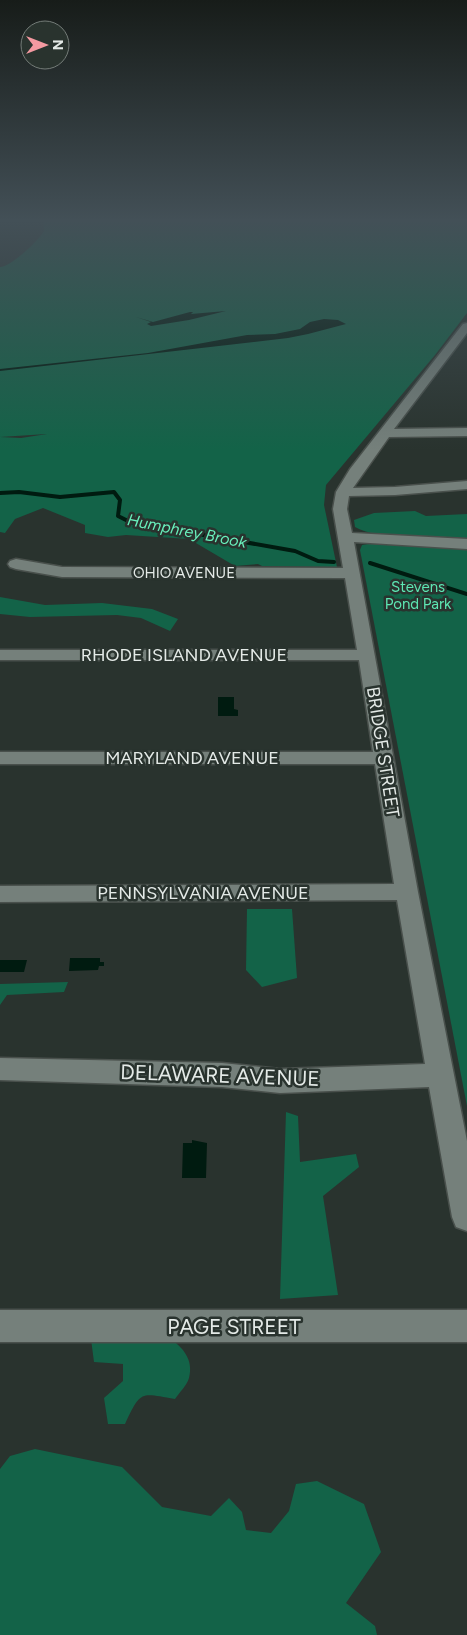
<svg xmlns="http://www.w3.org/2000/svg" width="467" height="1635" viewBox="0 0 467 1635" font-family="Figtree,sans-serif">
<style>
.green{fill:#136348}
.water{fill:#001b10}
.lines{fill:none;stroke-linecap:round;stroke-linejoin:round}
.stream{stroke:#001b10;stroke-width:4}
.minor-casing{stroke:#49504c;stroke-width:3}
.minor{fill:#75807b;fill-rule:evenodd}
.labels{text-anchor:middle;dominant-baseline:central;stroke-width:5;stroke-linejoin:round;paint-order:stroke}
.far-street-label{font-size:15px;fill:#e4eae7;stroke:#29332e}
.far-park-label{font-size:15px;fill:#5de7b3;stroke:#29332e}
.far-water-label{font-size:16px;font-style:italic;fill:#68f0bc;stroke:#29332e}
.street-label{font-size:18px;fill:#e4eae7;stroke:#29332e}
.near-street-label{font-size:21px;fill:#e4eae7;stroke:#29332e}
</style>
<rect width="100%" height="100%" fill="#29332e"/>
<g class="green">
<path d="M43,221H467V313L435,355L326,485L324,505L337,567L262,566L258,564L235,566L189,539L126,535L108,537L85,533V525L43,508L15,519L5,533L0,532V437L21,438L47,434L0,437V267C11,267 39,240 44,231Z"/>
<path d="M415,511L426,516L467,514V539C437,537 380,541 355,527L354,520L374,513Z"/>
<path d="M375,543L467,549V1106L360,550L362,545Z"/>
<path d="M0,597L45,605L102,603L152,609L178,619L170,631L141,618L117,615L30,617L0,614Z"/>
<path d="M247,909H292L297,978L262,987L246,970Z"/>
<path d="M68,982L64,992L7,995L0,1005V984Z"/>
<path d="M286,1112L298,1116L300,1162L356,1154L359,1167L323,1196L338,1295L280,1299Z"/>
<path d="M169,1338C183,1347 194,1360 189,1378C187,1385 179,1393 175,1399C140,1393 141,1390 125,1424H108L104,1398L123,1381V1364L94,1362L91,1339Z"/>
<path d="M35,1449L122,1467L162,1507L211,1516L229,1498L242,1512L246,1530L271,1533L289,1511L296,1484L317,1481L364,1504L381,1552L346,1603L375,1626L377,1635H0V1469L10,1456Z"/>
</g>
<g class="water">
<path d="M226,311L189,320L151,326L147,324L151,322L136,317L153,322L190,312H193L191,314Z"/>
<path d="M324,319L338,320L346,324L308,334L288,338L0,371V369L148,353L247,335L275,334L300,329L310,322Z"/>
<path d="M218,697H234V709L238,710V716H218Z"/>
<path d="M70,958H100V962H104V966H99L98,970L69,971Z"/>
<path d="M0,960H27L24,972H0Z"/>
<path d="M192,1140L207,1143L206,1178H182L183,1143H192Z"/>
</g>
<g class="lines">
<g class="stream">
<path d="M0,493L19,492L60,497L114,492L120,500L118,516L130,522L295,551L318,561L334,562"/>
<path d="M370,563L467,594"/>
</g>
<g class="minor-casing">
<g id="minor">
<path d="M467,323V333L394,429L467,428V436L389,437L353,488L395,487L467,481V489L395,495L349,496L347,509L352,533L467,539V549L354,542L418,892L467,1141V1231L456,1227L452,1217L429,1087L280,1093L222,1087L0,1080V1058L222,1063L280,1069L425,1064L397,900L0,902V886L394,884L375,764H0V752H373L359,660H0V650H357L345,578L62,577L16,569L10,567L8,564L10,561L16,559L62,567L343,568L333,509L336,492L350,469L463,324Z"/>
<rect x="0" y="1310" width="467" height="32"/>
</g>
</g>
<use href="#minor" class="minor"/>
</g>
<linearGradient id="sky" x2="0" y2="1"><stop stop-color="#171c19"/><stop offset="0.49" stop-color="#435057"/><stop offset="1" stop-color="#435057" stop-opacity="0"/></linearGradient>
<rect width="467" height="450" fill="url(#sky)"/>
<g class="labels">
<g class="far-street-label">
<text x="184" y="573">OHIO AVENUE</text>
</g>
<g class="far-park-label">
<text x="418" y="587">Stevens<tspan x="418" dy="17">Pond Park</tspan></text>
</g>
<g class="far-water-label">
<text transform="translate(187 531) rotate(11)">Humphrey Brook</text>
</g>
<g class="street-label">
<text x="184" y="655">RHODE ISLAND AVENUE</text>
<text transform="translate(383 752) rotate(81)">BRIDGE STREET</text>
<text x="192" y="758">MARYLAND AVENUE</text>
<text x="203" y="893">PENNSYLVANIA AVENUE</text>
</g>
<g class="near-street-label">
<text transform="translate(220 1075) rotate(2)">DELAWARE AVENUE</text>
<text x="234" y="1326">PAGE STREET</text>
</g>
</g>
<g transform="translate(45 45) rotate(90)"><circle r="24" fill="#29332e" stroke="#747c78"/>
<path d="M0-4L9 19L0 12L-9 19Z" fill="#f49aa1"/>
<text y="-8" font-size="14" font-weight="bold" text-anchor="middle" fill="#e4eae7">N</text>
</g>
</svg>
